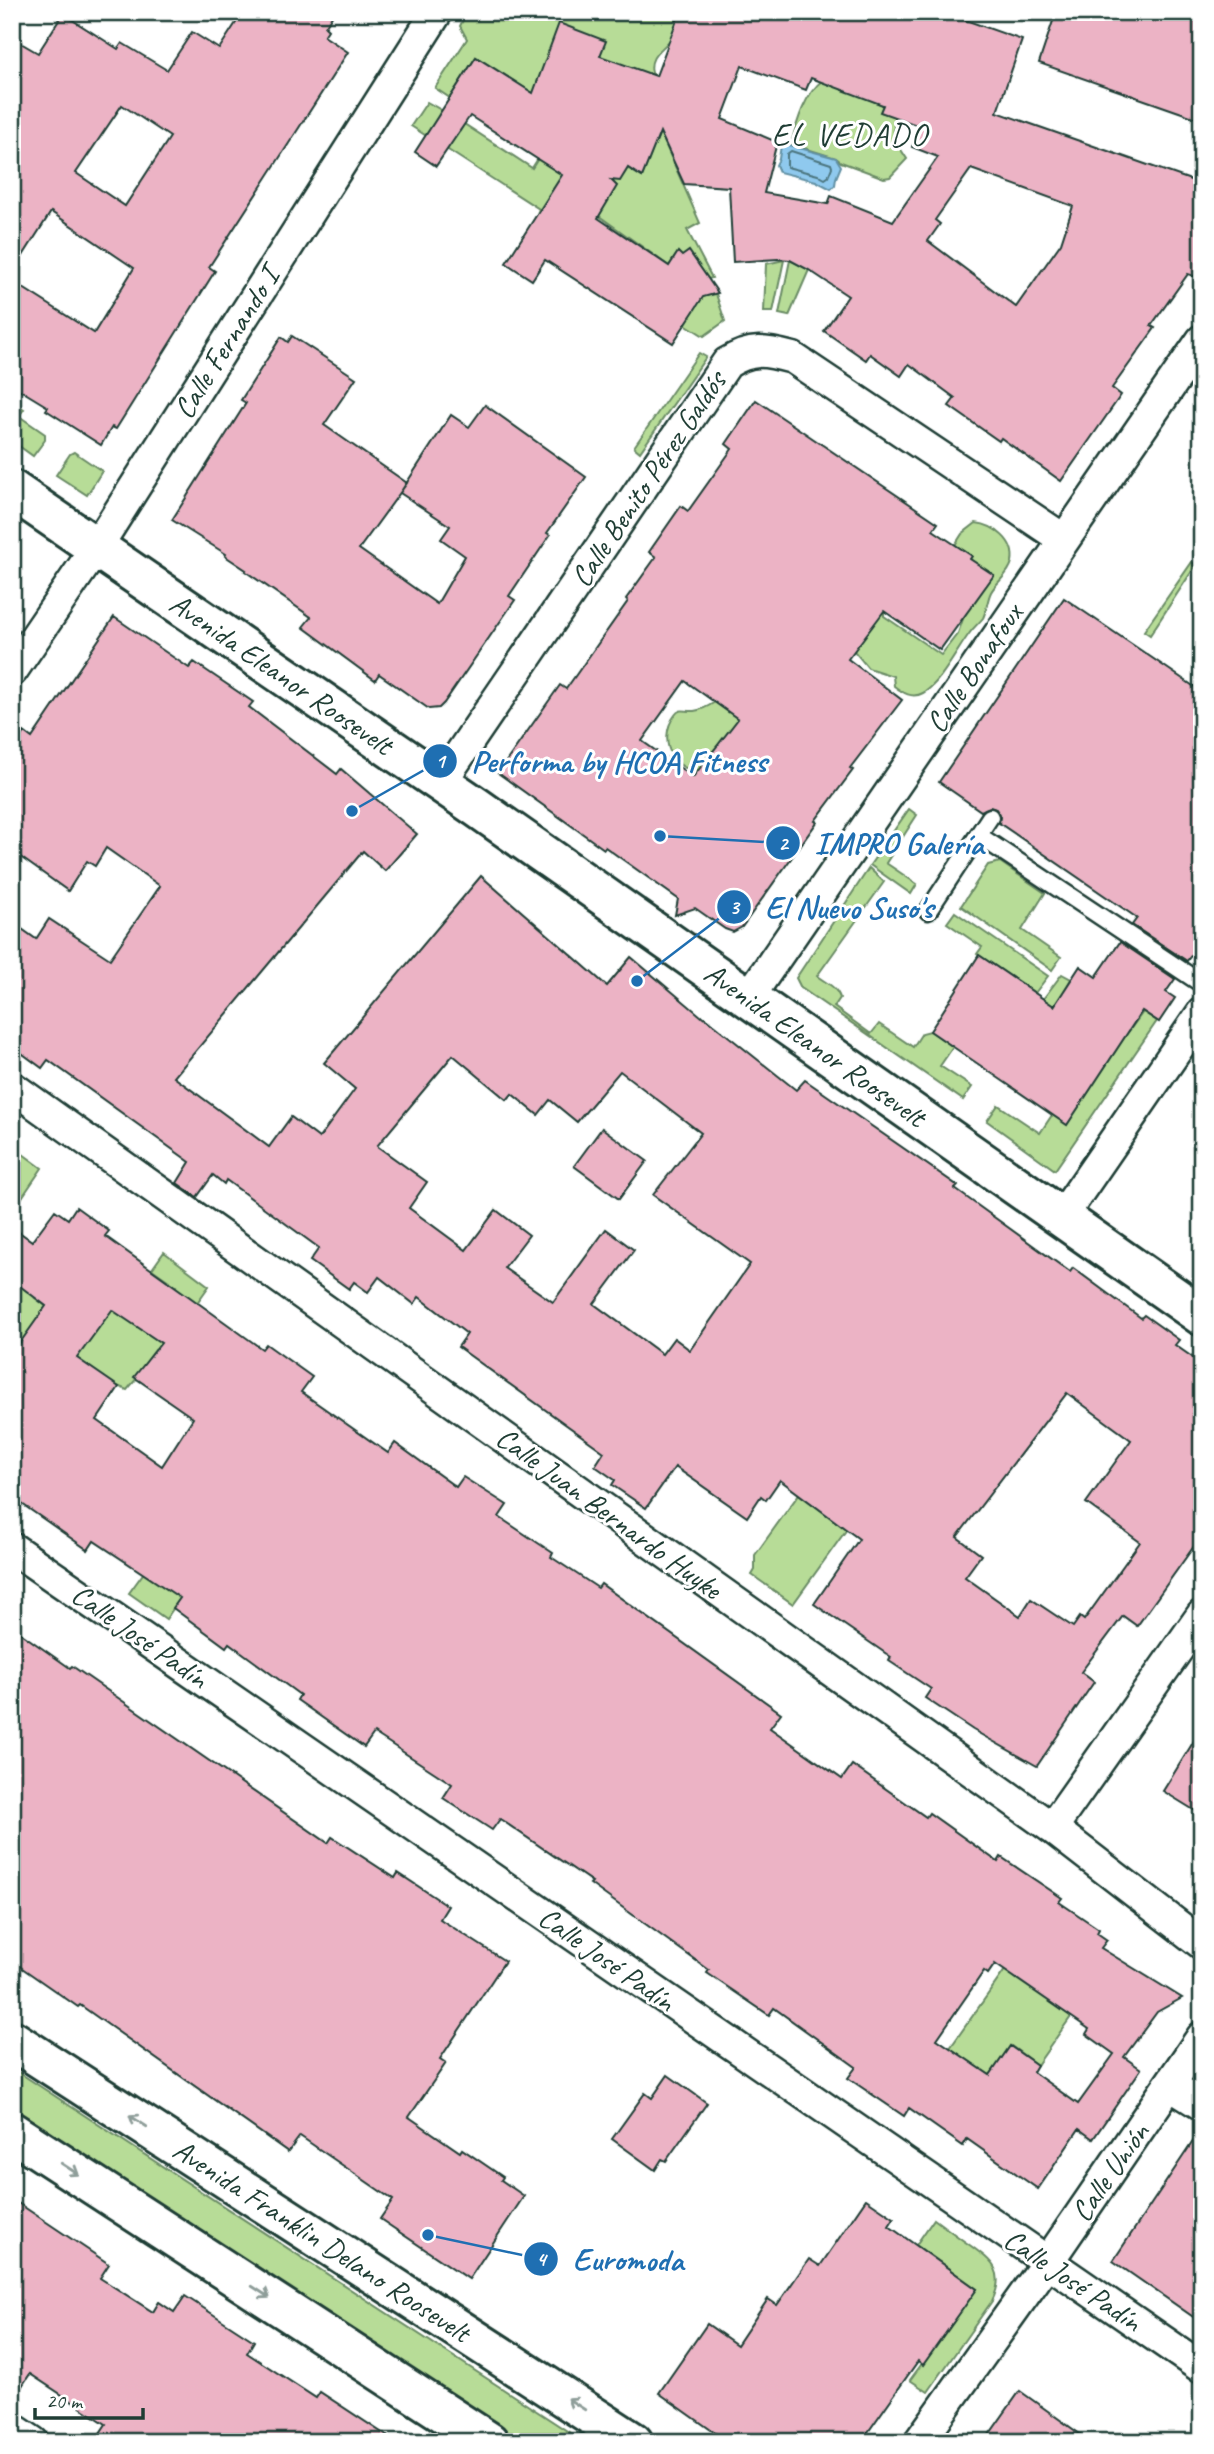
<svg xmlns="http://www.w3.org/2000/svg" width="1214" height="2454" viewBox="0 0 1214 2454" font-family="Caveat,sans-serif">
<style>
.green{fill:#b7dc97;stroke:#6b8c66;stroke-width:2}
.water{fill:#8fc9ee;stroke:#6291a4;stroke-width:2}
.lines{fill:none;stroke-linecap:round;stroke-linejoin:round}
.shore{stroke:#4c757e;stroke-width:2}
.building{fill:#ecb3c5;stroke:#1f3d34;stroke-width:2;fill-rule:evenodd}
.service-casing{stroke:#1f3d34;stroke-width:21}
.minor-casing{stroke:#1f3d34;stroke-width:35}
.tertiary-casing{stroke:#1f3d34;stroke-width:44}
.secondary-casing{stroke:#1f3d34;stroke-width:44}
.service{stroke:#fff;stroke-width:16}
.minor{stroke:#fff;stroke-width:30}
.tertiary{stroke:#fff;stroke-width:38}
.secondary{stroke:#fff;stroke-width:38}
.oneway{stroke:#8f9e9a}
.labels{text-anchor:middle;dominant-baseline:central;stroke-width:6;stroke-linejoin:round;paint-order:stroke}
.street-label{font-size:30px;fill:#1f3d34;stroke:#fff}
.neighbourhood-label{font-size:32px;letter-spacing:2px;fill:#1f3d34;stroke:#fff}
.leader{fill:none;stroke:#1f6fb2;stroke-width:2.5}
.callout-dot{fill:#1f6fb2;stroke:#fff;stroke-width:2.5}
.mark-label{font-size:21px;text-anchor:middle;font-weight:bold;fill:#fff}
.callout-label{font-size:32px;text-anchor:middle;font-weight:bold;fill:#1f6fb2;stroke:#fff;stroke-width:6;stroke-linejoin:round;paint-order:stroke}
</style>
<rect width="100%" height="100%" fill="#fff"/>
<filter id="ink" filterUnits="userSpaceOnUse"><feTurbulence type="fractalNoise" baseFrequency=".0143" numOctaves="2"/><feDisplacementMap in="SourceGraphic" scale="14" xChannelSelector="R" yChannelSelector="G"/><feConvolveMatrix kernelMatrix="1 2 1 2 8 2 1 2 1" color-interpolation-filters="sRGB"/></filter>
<g filter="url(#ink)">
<g class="green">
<path d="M467,12H680C677,20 675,33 670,40C661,51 648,56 652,73L657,76L596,149L642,177L660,132L700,223L687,230L712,278L698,282L678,252L669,266L599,216L564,233L536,216L539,209L411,126L427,102L441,110L438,117L460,131L464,124L532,168L558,127L548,69L533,93L476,57L450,98L435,88L467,39L460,26Z"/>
<path d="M823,80L883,105L881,112L894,116V139L907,159L890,177L884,178L841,162L836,158L791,144C797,122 805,93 823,80Z"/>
<path d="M784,260L773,312H764L766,264Z"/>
<path d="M790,260L809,270L789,316L779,314Z"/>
<path d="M716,294L725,321L704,336L685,324L701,297Z"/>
<path d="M699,353L706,357L640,452L634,447Z"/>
<path d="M12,401L24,409L19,416L45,434V440L33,456L12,441Z"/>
<path d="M74,452L102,471L87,495L56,475L70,454Z"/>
<path d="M976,523C994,525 1016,541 1012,562C1009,575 997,581 991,592C987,600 987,610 983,618C979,623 973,628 969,634C957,650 940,684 923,693C912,699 903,693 894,686L893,676L868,668L854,651L876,609L884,612V616L941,655L958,633L968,605L993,575L970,559L972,556L955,545L962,534Z"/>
<path d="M1192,562L1196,565L1150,635L1144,631Z"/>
<path d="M772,682L731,754L715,749L704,762L711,768C676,781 655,741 675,715C680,707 686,712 694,711C702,710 709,706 715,702Z"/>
<path d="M909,809L917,815L886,863L917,884L911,894L870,865Z"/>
<path d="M1000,862L1045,893L1022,930L1061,957L1052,970L961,906L988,865Z"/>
<path d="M869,868L884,882L817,976C826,983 837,987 840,998L834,1007L871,1034L879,1024L913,1047L922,1033L930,1031L953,1047L940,1066L972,1087L963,1100L801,988L796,978Z"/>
<path d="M955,912L1048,976L1035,993L977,954L982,947L947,923Z"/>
<path d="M1062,974L1071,979L1062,995L1129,1031L1143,1012L1157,1021L1055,1170L987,1121L998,1105L1040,1133L1052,1115L1043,999Z"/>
<path d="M12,1146L42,1168L12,1212Z"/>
<path d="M164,1252L209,1286L161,1353L155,1350L147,1361L150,1363L127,1390L115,1385L27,1364L12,1353V1276L38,1293L35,1298L46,1306L112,1309L145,1331L176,1286L152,1269Z"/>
<path d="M799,1494L847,1529L793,1604L752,1575L755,1570V1555Z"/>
<path d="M240,1511L166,1619L129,1593L145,1571Z"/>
<path d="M1010,1963L1094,1984L1037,2065L1011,2046L990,2076L950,2048Z"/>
<path d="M12,2068L584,2442H520L12,2110Z"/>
<path d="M934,2219C946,2228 958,2237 971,2246C993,2262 1006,2272 992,2301L928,2392L910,2380L977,2289L916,2245Z"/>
</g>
<path class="water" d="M785,144L836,158L841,166L836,178L835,185L831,189L816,181L779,172L776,165L779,159L781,145Z"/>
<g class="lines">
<path class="shore" d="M791,151L831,164L832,167L828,177L825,179L818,175L787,167V154Z"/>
</g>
<g class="building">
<path d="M243,12H334L325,27L328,30L324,36L348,52L209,267L215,271L116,429L112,427L101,445L46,410L48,407L12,385V281L94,333L134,268L51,212L12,273V38L38,53L63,14L118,49L122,43L167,70L192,32L219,49ZM122,105L170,137L125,206L76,173Z"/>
<path d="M680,12H943L1022,40L997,112L1202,184V279L1188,274L1151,326L1155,328L1112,388L1121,395L1061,481L1001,438L999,441L949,406L955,398L909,364L901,376L870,354L866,360L824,331L848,296L809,270L790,260L778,259L733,262L729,187L684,184L660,132L642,177L628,168L620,181L611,180L617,186L598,218L669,266L678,252L682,256L689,251L718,293L703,297L673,343L545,260L532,280L506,263L562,175L470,116L436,166L415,152L476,57L533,93L559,23L606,41L600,56L656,76ZM742,66L806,90L811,78L883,105L880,112L920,126L912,147L938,157L893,221L831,196L828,204L764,193L777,142L722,119ZM971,169L1073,206L1061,243L1016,307L928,241L940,224L935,220Z"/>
<path d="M1056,12H1202V120L1039,63Z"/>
<path d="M292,336L356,378L324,425L407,483L359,549L437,604L465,556L441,539L450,526L400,493L451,415L469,427L485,405L586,477L547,533L550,535L509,596L515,600L444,703L439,708L429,709L379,674L375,680L303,627L311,617L245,571L246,570L225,556L226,554L172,520L246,403L241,400L281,337L288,342Z"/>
<path d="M756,400L938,523L933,530L972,556L970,559L994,575L940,650L884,611L848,659L902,700L850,768L853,770L815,821L817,822L742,927L733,932L725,929L695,908L675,915L678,899L605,847L604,849L498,773L560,685L566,689L628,601L626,599L656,557L649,552L681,506L688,511L732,449L726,444ZM685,681L738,719L693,777L642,741Z"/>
<path d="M1064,598L1202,692V940L1187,961L1132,925L1137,918L999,823L1000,817L996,809L990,807L981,811L939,782Z"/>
<path d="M114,617L189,668L194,662L253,702L249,707L337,774L341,769L417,834L385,871L363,851L174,1077L269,1147L291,1117L319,1138L355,1089L324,1063L481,876L607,986L631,957L702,1017L703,1016L796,1090L805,1080L958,1186L955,1189L1070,1272L1073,1268L1141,1318L1144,1315L1179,1340L1175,1345L1202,1364V1535L1137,1626L1123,1616L1081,1672L1094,1682L1037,1766L973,1730L925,1698L931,1689L889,1661L891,1657L814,1604L859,1539L780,1480L766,1500L761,1496L747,1517L675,1467L646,1508L612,1485L615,1480L595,1466L604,1452L458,1347L467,1334L419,1297L414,1304L379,1277L368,1292L354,1282L349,1289L310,1261L319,1248L226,1180L224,1184L213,1175L197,1197L177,1183L190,1162L48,1060L42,1068L12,1046V922L36,939L49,919L110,959L160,886L106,848L95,866L87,861L68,891L12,851V749L24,732L32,738ZM453,1055L507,1100L512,1094L538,1115L550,1100L577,1122L620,1071L701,1133L653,1195L750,1264L690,1350L674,1338L662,1354L594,1304L634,1250L606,1229L553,1302L504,1268L529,1235L496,1210L466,1250L409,1208L427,1182L377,1146ZM1067,1393L1131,1440L1086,1503L1140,1542L1084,1620L1080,1617L1073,1627L1031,1599L1020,1616L965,1577L981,1555L957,1537Z"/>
<path d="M1120,942L1175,979L1166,992L1175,998L1159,1022L1142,1011L1067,1125L930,1031L979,955L1054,1006L1080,966L1096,977Z"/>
<path d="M602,1128L647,1161L619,1199L574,1166Z"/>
<path d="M76,1207L109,1231L105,1236L262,1349L266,1344L312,1377L301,1392L388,1453L395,1443L456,1487L463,1477L507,1505L499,1517L553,1553L551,1557L598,1588L601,1584L781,1713L770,1728L842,1779L852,1765L926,1817L929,1813L998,1862L1001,1857L1062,1898L1059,1902L1099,1929L1097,1933L1107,1940L1101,1948L1182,1998L1157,2012L1124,2057L1141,2069L1093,2139L1079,2129L1038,2189L967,2139L963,2146L909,2108L904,2116L848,2078L856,2067L774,2008L769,2015L707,1973L709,1970L590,1884L592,1882L500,1819L492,1830L443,1798L452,1784L374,1733L364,1747L297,1700L300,1695L229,1643L226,1647L173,1608L180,1598L94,1541L88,1550L12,1497V1354L46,1306L12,1280V1227L32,1241L55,1210L68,1219ZM112,1310L161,1343L134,1377L193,1418L162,1466L97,1420L119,1387L77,1358ZM995,1964L1089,2029L1086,2034L1114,2054L1078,2104L1033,2072L1037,2065L1010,2046L990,2075L937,2039L984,1971L988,1974Z"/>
<path d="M12,1627L70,1668L72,1666L328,1843L332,1837L395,1878L398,1873L448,1906L440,1919L505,1961L440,2059L446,2063L409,2117L460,2152L462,2149L503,2177L501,2180L524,2196L469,2279L380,2219L393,2200L300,2136L288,2152L80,2005L78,2007L12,1961Z"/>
<path d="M1202,1728V1815L1163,1791Z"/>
<path d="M668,2075L707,2103L666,2161L662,2159L655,2170L612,2139L645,2093L652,2098Z"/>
<path d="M1202,2128V2323L1113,2261Z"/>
<path d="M12,2199L109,2264L100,2278L153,2312L159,2302L174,2312L185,2296L254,2341L247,2353L316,2398L320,2392L396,2442H94L106,2424L30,2374L12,2401Z"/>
<path d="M866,2199L894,2218L889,2226L977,2289L923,2365L918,2361L861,2442H728L659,2393L707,2324L737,2345L768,2299L777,2305L809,2259L820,2266Z"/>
<path d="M1020,2391L1091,2442H984Z"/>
</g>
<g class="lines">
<g class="service-casing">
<g id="service">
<path d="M978,835L1202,984"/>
<path d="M928,911L990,817"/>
</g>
</g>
<g class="minor-casing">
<g id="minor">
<path d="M12,671L96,548L437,12"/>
<path d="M441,782L727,363C752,347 766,351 793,358L1063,539"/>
<path d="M749,997L1202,340"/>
<path d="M12,1087L1052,1828L1202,1944"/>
<path d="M1061,1218L1202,1013"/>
<path d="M12,1548L1202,2368"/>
<path d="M1052,1828L1202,1615"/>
<path d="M1170,2085L1202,2105"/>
<path d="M12,2428L33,2442"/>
<path d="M919,2442L1047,2263L1202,2037"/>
</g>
</g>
<g class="tertiary-casing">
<g id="tertiary">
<path id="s1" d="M12,490L475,806L1202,1316"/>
</g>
</g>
<g class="secondary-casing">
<g id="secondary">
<path id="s2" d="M12,2040L633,2442"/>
<path d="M12,2132L489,2442"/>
</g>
</g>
<use href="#service" class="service"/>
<use href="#minor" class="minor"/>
<use href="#tertiary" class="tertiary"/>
<use href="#secondary" class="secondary"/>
</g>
<defs><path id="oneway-shaft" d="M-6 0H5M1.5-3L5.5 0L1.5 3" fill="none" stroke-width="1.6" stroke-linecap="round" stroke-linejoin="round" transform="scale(1.75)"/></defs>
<g class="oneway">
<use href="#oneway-shaft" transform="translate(138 2121) rotate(-147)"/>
<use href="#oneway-shaft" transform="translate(70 2169) rotate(33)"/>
<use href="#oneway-shaft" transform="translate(261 2292) rotate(33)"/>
<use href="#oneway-shaft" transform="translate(576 2404) rotate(-147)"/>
</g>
</g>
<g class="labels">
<g class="street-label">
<text transform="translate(226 343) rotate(-58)">Calle Fernando I</text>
<text transform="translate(648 479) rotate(-56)">Calle Benito Pérez Galdós</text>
<text transform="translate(974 668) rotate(-56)">Calle Bonafoux</text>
<text stroke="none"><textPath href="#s1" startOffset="326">Avenida Eleanor Roosevelt</textPath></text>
<text stroke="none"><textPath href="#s1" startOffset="976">Avenida Eleanor Roosevelt</textPath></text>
<text transform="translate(609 1513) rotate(36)">Calle Juan Bernardo Huyke</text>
<text transform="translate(140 1636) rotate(35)">Calle José Padín</text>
<text transform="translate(607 1959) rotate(35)">Calle José Padín</text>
<text transform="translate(1110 2172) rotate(-55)">Calle Unión</text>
<text stroke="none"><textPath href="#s2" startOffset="369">Avenida Franklin Delano Roosevelt</textPath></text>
<text transform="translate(1073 2280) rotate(34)">Calle José Padín</text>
</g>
<g class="neighbourhood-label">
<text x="850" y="134">EL VEDADO</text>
</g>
</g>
<path class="leader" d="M352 811L440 761M660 836L783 843M637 981L734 907M428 2235L541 2259"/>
<g class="callout-dot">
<circle cx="352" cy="811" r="7"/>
<circle cx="660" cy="836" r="7"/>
<circle cx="637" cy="981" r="7"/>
<circle cx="428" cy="2235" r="7"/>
<circle cx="440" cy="761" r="18"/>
<circle cx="783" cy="843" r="18"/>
<circle cx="734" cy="907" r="18"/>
<circle cx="541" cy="2259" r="18"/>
</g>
<g class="mark-label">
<text x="440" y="768">1</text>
<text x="783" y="850">2</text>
<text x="734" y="914">3</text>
<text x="541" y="2266">4</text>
</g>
<g class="callout-label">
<text x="619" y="772">Performa by HCOA Fitness</text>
<text x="899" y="854">IMPRO Galería</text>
<text x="849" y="918">El Nuevo Suso's</text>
<text x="628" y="2270">Euromoda</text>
</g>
<rect width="1214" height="2454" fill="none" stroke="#fff" stroke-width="42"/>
<rect x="21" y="21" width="1172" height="2412" fill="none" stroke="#1f3d34" stroke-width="2.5" filter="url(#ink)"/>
<path d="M35 2408v10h108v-10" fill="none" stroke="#1f3d34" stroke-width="3.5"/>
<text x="46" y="2408" font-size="21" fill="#1f3d34" stroke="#ffffff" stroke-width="5" paint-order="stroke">20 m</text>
</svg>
